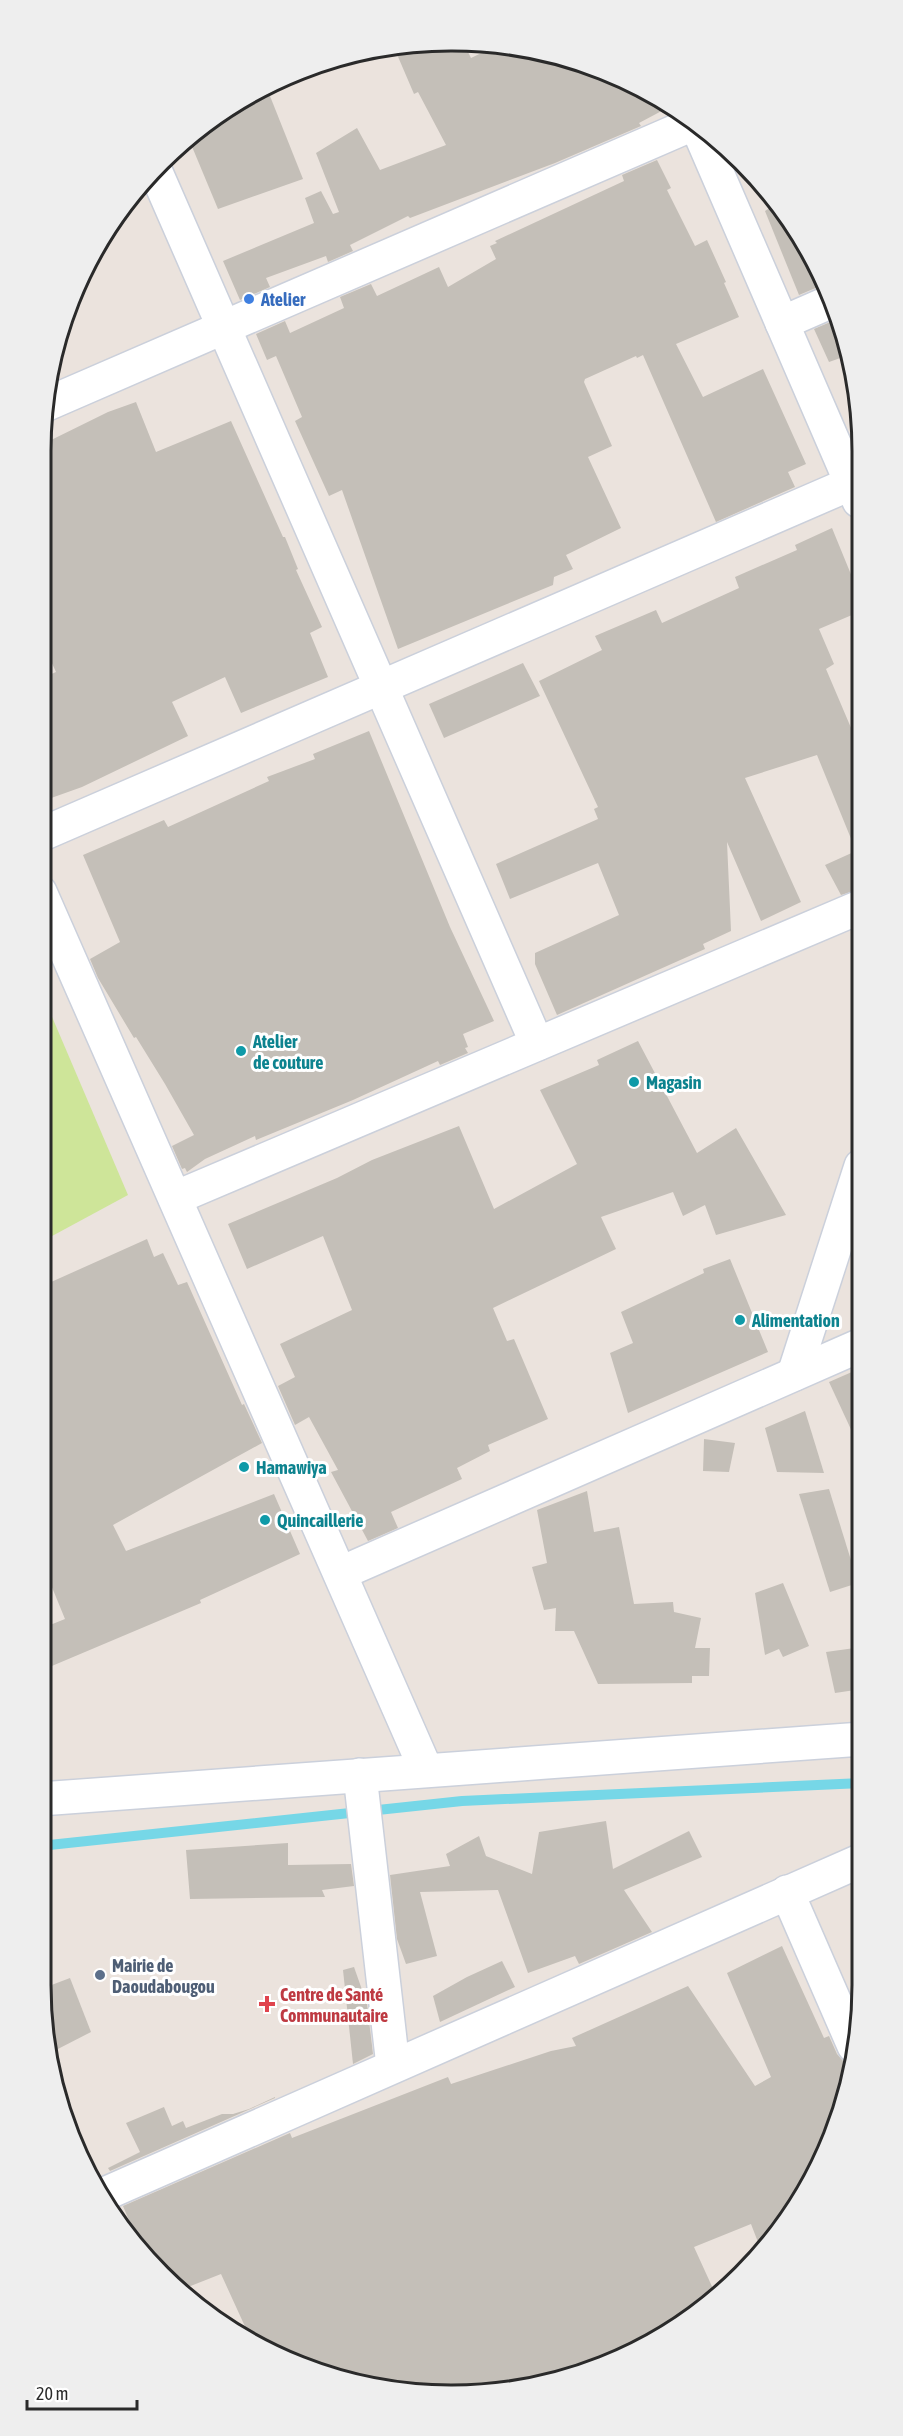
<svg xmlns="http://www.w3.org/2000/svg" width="903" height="2436" viewBox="0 0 903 2436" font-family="'Asap Condensed',sans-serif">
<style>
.pitch{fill:#cee599}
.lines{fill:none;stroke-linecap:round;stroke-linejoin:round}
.stream{stroke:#76d7e7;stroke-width:10}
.building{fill:#c4bfb8}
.minor-casing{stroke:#cbd0db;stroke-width:36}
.tertiary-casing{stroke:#cbd0db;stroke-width:36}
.minor{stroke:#fff;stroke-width:33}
.tertiary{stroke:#fff;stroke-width:33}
.shop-dot{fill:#3f7fe0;stroke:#fff;stroke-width:2}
.culture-dot{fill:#0f9aa8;stroke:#fff;stroke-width:2}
.service-dot{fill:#5c6f8a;stroke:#fff;stroke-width:2}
.health-dot{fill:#e0444e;stroke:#fff;stroke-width:2}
.labels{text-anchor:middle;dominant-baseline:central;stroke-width:6;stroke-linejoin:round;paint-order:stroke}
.shop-label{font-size:18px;font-weight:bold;fill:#366cbe;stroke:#fff;text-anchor:start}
.culture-label{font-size:18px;font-weight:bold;fill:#0d838f;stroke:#fff;text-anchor:start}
.service-label{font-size:18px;font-weight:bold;fill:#4e5e75;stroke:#fff;text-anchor:start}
.health-label{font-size:18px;font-weight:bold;fill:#be3a42;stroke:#fff;text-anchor:start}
.rim{fill:none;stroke:#2a2a2a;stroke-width:3}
</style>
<rect width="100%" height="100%" fill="#ebe3dd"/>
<path class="pitch" d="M41,991L128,1195L41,1242H40Z"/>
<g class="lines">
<path class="stream" d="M40,1846L462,1801L862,1783"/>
</g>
<g class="building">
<path d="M463,42L471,58L498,45L558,55L671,106L639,123L641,126L555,163L410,218L408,216L350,245L353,251L328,262L326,256L266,278L270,287L240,300L223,261L314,223L305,198L321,191L333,214L339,212L316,153L357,128L380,170L446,145L418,92L414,94L393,45Z"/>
<path d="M266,86L303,179L218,209L188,137L246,95Z"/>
<path d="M657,160L671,188L667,190L695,246L707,240L726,282L724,283L739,317L676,344L703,397L763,369L806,464L788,472L795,487L716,522L643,355L637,358L636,356L585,379L584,382L612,446L588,457L621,528L566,555L573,569L554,577L553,585L398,649L342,490L329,496L295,421L302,417L276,356L267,360L256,334L285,321L290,333L344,308L340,297L371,284L377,296L439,267L448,287L496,259L490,246L497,243L495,241L624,181L622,175Z"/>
<path d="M776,204L820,270L825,284L799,295L765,211Z"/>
<path d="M835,320L846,356L829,362L814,329Z"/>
<path d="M136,402L156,452L231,421L283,537H285L298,569L296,570L322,627L310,633L328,677L241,713L225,677L172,702L188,736L82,787L40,802V679L56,672L40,637L41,445L108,412Z"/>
<path d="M832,528L859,594V612L819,629L834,664L826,669L860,749V889L841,895L825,865L856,851L817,755L745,778L801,902L761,921L727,842L731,931L703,944L705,949L557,1015L535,964V953L619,915L598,863L510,899L496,864L598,819L594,809L598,807L539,681L602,650L595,636L656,610L662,623L739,588L735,577L797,550L795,545Z"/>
<path d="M523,663L540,696L444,738L429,704Z"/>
<path d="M369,731L450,927L494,1021L463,1034L468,1047L465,1048L468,1053L440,1065L438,1061L353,1100L256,1140L255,1136L205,1159L187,1172L185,1168L182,1169L172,1146L194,1135L165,1084L136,1037L134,1038L98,978L90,959L120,942L83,855L164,820L168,827L269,781L267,777L315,759L313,754Z"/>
<path d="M638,1041L697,1153L736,1128L786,1215L716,1235L705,1205L683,1216L673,1192L601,1217L616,1249L493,1308L507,1341L514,1339L548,1419L488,1445L490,1451L457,1468L462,1479L391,1512L398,1528L368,1541L331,1472L338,1470L309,1417L295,1425L278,1386L295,1377L280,1344L352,1310L323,1236L247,1269L228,1224L337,1178L372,1160L459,1126L494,1209L577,1164L540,1090L599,1065L597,1060Z"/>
<path d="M147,1239L154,1257L163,1253L178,1285L187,1282L242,1405L244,1404L262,1443L113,1525L126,1551L274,1494L300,1554L200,1600L201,1603L40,1671V1629L65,1619L40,1558V1287Z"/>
<path d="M730,1259L768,1352L628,1413L610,1353L633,1343L621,1312L704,1273L703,1269Z"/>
<path d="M861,1368V1451L829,1382Z"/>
<path d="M805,1411L824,1473L777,1472L765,1428Z"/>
<path d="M704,1439L735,1443L729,1472L703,1471Z"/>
<path d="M829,1489L858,1583L830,1592L799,1494Z"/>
<path d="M587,1491L594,1532L619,1527L634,1604L673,1602L674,1612L701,1618L695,1648H710L709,1676H692V1683L598,1684L574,1631H555L556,1608L544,1610L532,1567L547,1563L537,1510Z"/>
<path d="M783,1583L809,1646L783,1657L779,1649L765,1655L755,1593Z"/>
<path d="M862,1647V1689L835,1693L826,1652Z"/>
<path d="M606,1821L613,1869L689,1831L702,1857L624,1890L652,1932L579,1964L575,1956L528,1973L498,1890L420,1892L437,1956L406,1964L397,1939L390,1875L450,1866L446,1854L479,1836L486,1856L532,1874L539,1832Z"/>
<path d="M288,1843V1865L351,1864L354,1886L322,1890L325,1897L190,1899L186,1850Z"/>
<path d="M782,1946L824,2038L829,2036L837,2054L843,2061L852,2065L848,2091L820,2167L778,2234L761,2250L751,2224L694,2247L715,2293L680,2326L609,2364L532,2388L398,2392L320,2374L253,2344L221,2274L183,2289L142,2255L127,2233L133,2230L123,2206L290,2133L292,2138L448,2077L451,2084L551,2051L576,2046L572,2038L688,1986L755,2086L771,2077L727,1973Z"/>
<path d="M502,1961L515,1987L440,2022L433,1996L467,1977Z"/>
<path d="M354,1967L367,2004L373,2054L353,2064L343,1970Z"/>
<path d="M70,1978L91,2032L52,2052L41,1989Z"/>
<path d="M275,2097V2098L110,2171L108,2168L140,2152L126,2123L164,2107L172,2126L183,2121L186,2128L222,2114H233L249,2109Z"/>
</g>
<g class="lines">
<g class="minor-casing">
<g id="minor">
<path d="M696,124L859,501"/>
<path d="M155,170L537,1044"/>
<path d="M782,323L830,302"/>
<path d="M47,404L695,123"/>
<path d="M40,835L859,480"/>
<path d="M40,892L426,1770"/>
<path d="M175,1198L860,907"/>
<path d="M794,1374L861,1166"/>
<path d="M341,1573L861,1345"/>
<path d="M360,1775L393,2066"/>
<path d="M787,1892L854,2046"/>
<path d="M100,2196L862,1860"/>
</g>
</g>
<g class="tertiary-casing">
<path id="tertiary" d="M40,1799L862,1739"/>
</g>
<use href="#minor" class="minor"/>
<use href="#tertiary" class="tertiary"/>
</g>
<circle class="shop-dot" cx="249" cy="299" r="6"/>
<g class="culture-dot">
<circle cx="241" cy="1051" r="6"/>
<circle cx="634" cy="1082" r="6"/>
<circle cx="740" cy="1320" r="6"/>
<circle cx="244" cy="1467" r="6"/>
<circle cx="265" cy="1520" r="6"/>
</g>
<circle class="service-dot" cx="100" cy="1975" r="6"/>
<path class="health-dot" d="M264 1995h6v6h6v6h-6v6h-6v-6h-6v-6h6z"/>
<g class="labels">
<g class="shop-label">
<text x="261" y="299">Atelier</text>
</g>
<g class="culture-label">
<text x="253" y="1041">Atelier<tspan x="253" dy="21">de couture</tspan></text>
<text x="646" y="1082">Magasin</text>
<text x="752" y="1320">Alimentation</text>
<text x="256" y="1467">Hamawiya</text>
<text x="277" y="1520">Quincaillerie</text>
</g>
<g class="service-label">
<text x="112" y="1965">Mairie de<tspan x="112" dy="21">Daoudabougou</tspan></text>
</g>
<g class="health-label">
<text x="280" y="1994">Centre de Santé<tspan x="280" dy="21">Communautaire</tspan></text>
</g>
</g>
<path d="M0 0H903V2436H0ZM451 51H452A400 400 0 0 1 852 451V1985A400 400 0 0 1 452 2385H451A400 400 0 0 1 51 1985V451A400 400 0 0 1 451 51Z" fill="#eee" fill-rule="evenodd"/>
<path class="rim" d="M451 51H452A400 400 0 0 1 852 451V1985A400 400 0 0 1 452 2385H451A400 400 0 0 1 51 1985V451A400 400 0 0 1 451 51Z"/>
<path d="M27 2400v9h110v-9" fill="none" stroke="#2a2a2a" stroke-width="3"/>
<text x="36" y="2400" font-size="18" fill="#2a2a2a" stroke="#ffffff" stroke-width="4.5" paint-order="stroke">20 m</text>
</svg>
